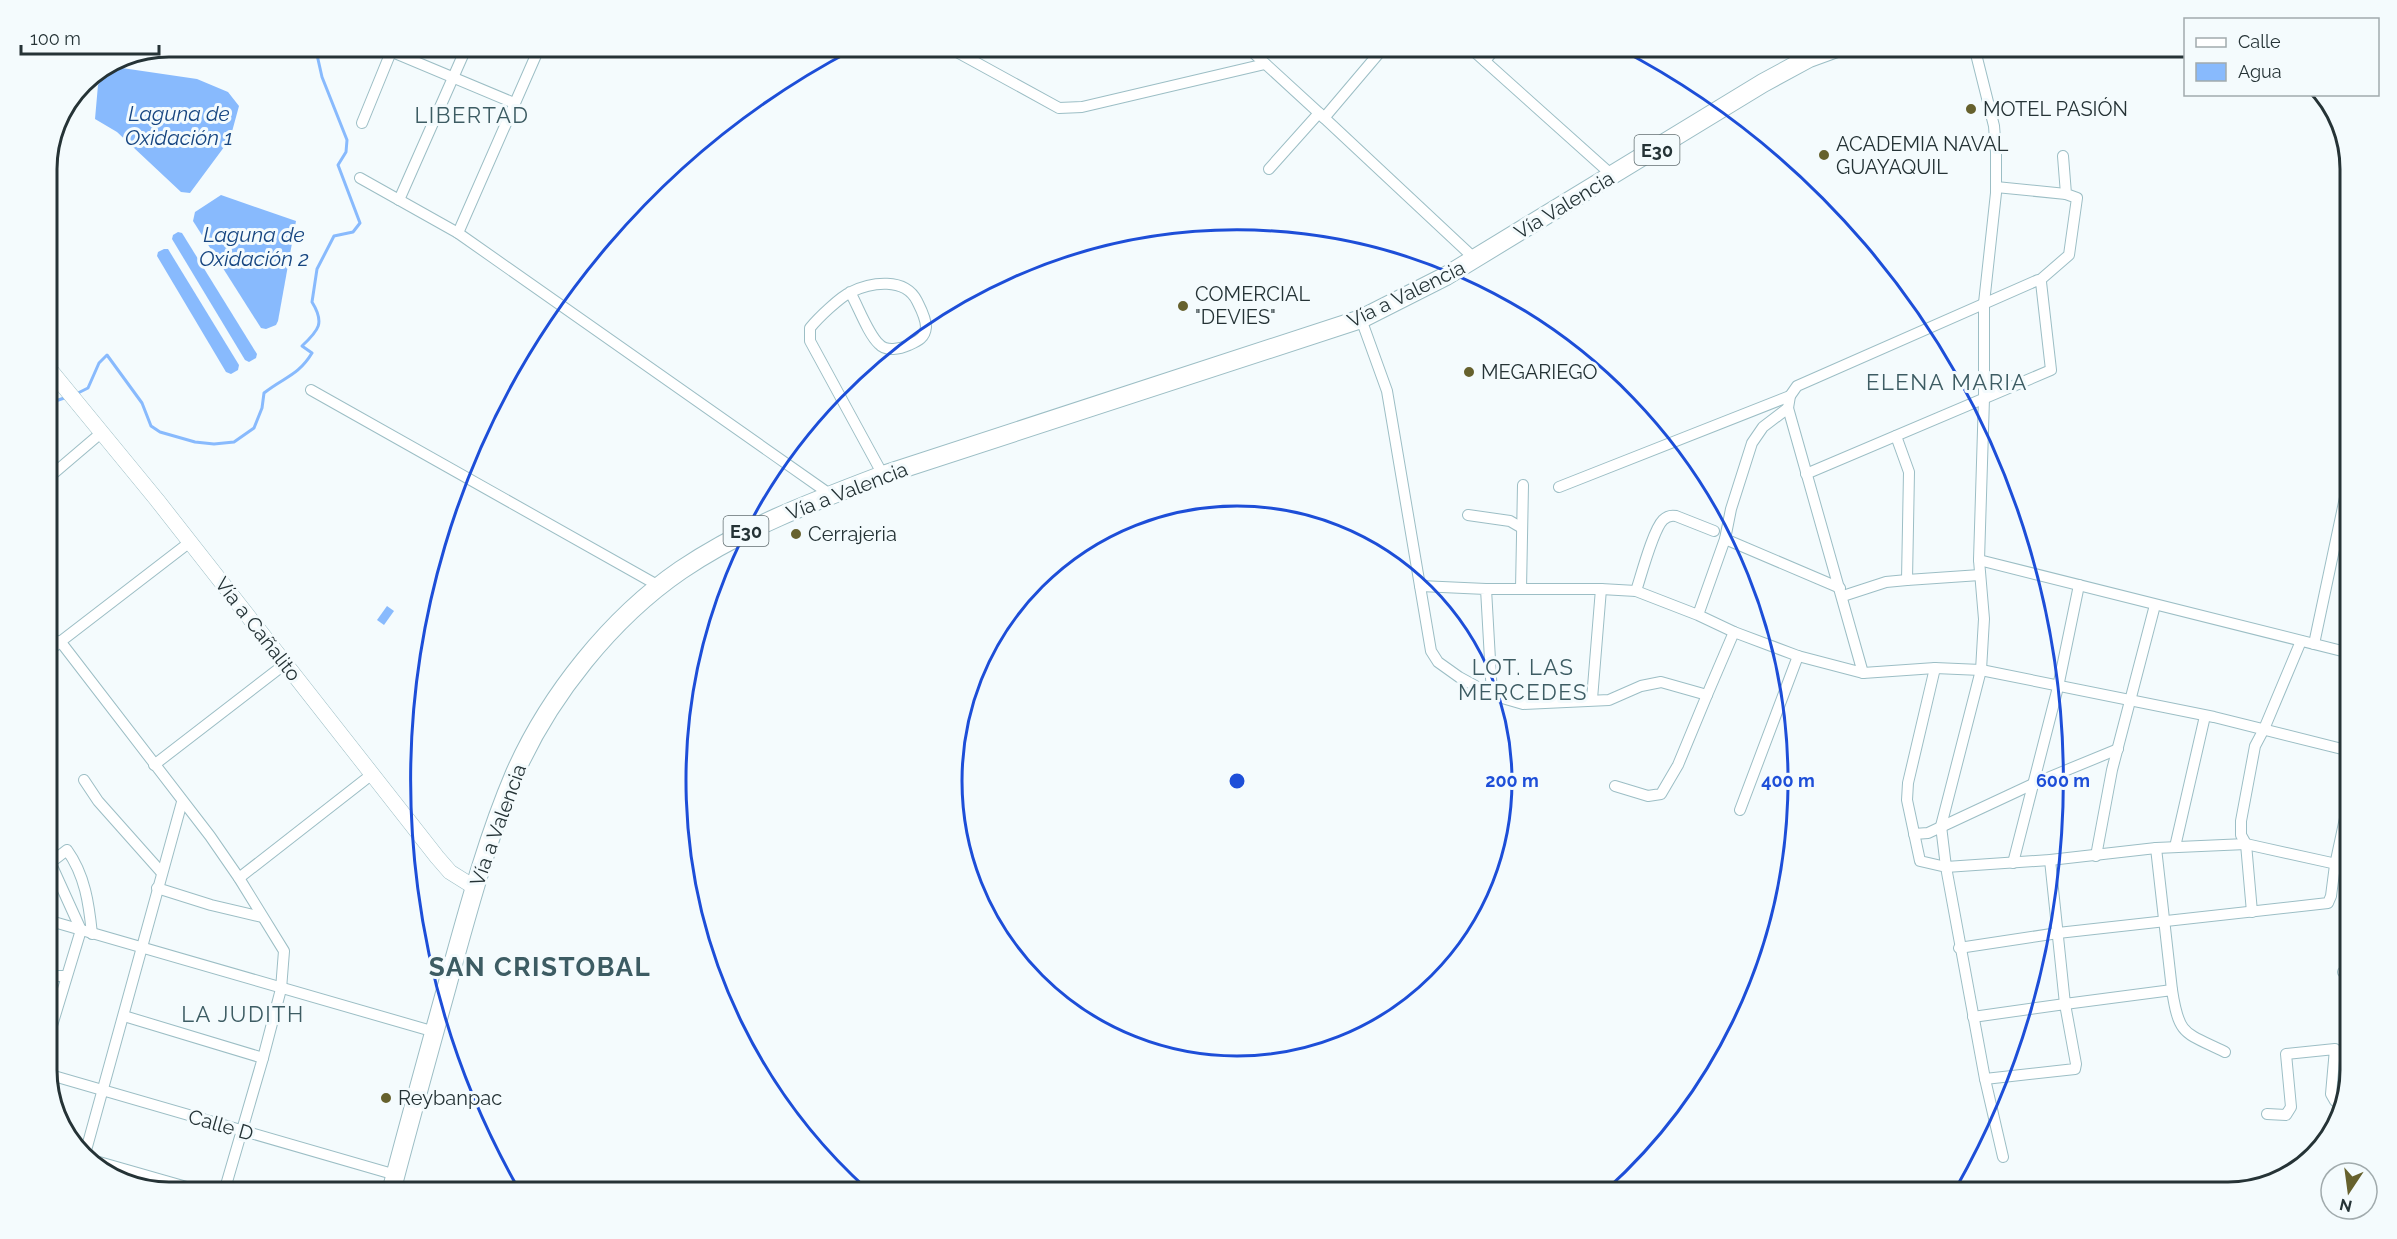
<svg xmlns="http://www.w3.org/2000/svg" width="2397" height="1239" viewBox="0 0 2397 1239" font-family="Raleway,sans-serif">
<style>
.water{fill:#88bafd}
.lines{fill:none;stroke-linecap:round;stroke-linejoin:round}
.stream{stroke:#88bafd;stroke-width:3}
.minor-casing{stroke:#9cbec5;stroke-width:12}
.secondary-casing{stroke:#9cbec5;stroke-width:16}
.trunk-casing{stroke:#9cbec5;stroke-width:20}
.minor{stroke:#fff;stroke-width:10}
.secondary{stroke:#fff;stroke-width:15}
.trunk{stroke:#fff;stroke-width:18}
.ring{fill:none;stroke:#1d4ed8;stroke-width:3}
.poi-dot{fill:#66612d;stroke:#f4fbfd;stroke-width:2}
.labels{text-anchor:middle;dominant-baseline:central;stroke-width:6;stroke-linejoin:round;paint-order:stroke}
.shield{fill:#f4fbfd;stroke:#636f72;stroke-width:1.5}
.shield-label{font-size:18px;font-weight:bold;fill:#253336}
.poi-label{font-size:20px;fill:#253336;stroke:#f4fbfd;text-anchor:start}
.street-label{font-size:20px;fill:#253336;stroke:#f4fbfd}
.water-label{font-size:21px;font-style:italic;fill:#174681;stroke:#f4fbfd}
.quarter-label{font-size:22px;letter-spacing:1.5px;fill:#3d5c63;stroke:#f4fbfd}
.district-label{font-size:26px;font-weight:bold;letter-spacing:1.5px;fill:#3d5c63;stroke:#f4fbfd}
.rim{fill:none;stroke:#253336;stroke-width:3}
.centre{fill:#1d4ed8;stroke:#f4fbfd;stroke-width:3}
.ring-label{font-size:18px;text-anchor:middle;font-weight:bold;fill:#1d4ed8;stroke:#f4fbfd;stroke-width:6;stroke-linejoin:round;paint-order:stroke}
</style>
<rect width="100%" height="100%" fill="#f4fbfd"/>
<g class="water">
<path d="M122,68L197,79L228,92L239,106L230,139L190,193L181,192L117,132L95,119L98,85L107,72Z"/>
<path d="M221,195L296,221L278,321L276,325L266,329L261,328L193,221L195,212Z"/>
<path d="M178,232L182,233L257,354L256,358L249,362L245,360L172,239L173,235Z"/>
<path d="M164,249H168L239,365L238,370L231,374L226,372L157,256L158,252Z"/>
<path d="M387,606L394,611L384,625L377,620Z"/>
</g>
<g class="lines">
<g class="stream">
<path d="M76,394L88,388L99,363L107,355L142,403L151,426L160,432L195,442L214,444L234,442L254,428L262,408L264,393C284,377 298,376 312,353L302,346C319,330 325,323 312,302L317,269L334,236L353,232L360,223L338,165L346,152L347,140L322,77L315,46"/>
<path d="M47,404L67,397"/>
</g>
<g class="minor-casing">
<g id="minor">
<path d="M378,46L514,103"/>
<path d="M946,46L1059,108L1082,107L1265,64"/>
<path d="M1246,46L1319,113"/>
<path d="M1468,46L1613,176"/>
<path d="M1974,46L1994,126L1996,152V193L1984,303V398L1979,560L1984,619L1981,670L1941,826L1946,867L2050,860L2156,848L2246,844L2350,867"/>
<path d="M1485,61L1497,46"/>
<path d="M1324,118L1385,46"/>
<path d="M362,123L393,47"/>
<path d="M1269,169L1319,113L1475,259"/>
<path d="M360,178L458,233L831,495"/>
<path d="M1996,187L2066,194"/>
<path d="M399,200L467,46"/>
<path d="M458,233L540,46"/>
<path d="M2039,281L2069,255L2077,198L2066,194L2063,156"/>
<path d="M850,292C858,306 868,334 879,344C886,352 900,349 909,345C918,341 925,338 926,327C926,318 921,309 917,301C905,277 871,282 851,292C840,297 818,318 810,328V341L883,475"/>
<path d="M1361,319L1387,391L1431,651L1438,662L1459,677L1492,695L1523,704L1609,700L1641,686L1661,682L1707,695L1678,765L1661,794L1648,796L1615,786"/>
<path d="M311,390L659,586"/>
<path d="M1788,408L1790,396L1797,386L2038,280L2041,282L2051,370L1806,474"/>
<path d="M1896,436L1909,472L1907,580L1980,575"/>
<path d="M47,479L101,433"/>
<path d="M1559,487L1790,396"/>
<path d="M1468,515L1510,521L1522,528"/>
<path d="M2338,534L2350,537"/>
<path d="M1725,539L1840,588"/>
<path d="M1979,560L2350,653"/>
<path d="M1420,586L1486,589L1492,695"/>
<path d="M1486,589H1601L1592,699"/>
<path d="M1521,589L1523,485"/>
<path d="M1601,589L1636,591L1698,615L1734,632L1798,656L1863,673L1788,408L1763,427L1752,443L1731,509L1725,539L1698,615"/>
<path d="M1636,591C1641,576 1653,530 1663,520C1667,516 1671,515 1676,516L1714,531"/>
<path d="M1843,596L1886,582L1907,580"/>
<path d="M60,641L210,836L239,878L284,951L281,989L263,1058L224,1192"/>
<path d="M2314,644L2350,474"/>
<path d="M47,652L190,542"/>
<path d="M1935,668L1908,783L1907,800L1920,861L1946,867L1985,1079L2003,1157"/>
<path d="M1863,673L1935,668L1981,670L2214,717L2350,751"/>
<path d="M1707,695L1734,632"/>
<path d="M154,765L285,664"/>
<path d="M84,780L98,801L162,873"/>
<path d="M1740,810L1798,656"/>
<path d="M1914,834L1928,833L2033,784L2118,749"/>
<path d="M2175,847L2205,716"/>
<path d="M2156,848L2172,990"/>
<path d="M47,855L81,930L47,1042"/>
<path d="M2096,856L2112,770L2155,605"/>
<path d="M2050,860L2065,1004L2172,990C2179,1036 2184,1032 2225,1052"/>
<path d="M50,863L67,850C85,875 89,904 92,934"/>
<path d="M2013,863L2058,687L2079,585"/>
<path d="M239,878L371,775"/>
<path d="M157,888L211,905L262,917"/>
<path d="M2252,912L2246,844L2241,835V821L2255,746L2264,729L2301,641"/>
<path d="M47,920L435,1032"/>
<path d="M1959,948L2058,933L2328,903L2331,896L2335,865L2350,795"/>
<path d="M2343,972L2350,975"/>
<path d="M47,976H66"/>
<path d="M124,1016L263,1058"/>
<path d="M1973,1017L2065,1004L2076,1064L2075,1069L1985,1079"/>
<path d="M47,1074L396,1175"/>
<path d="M2267,1114L2286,1115L2291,1107L2286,1054L2335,1049L2331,1094L2335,1101L2343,1102"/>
<path d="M85,1154L182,802"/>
<path d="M92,1160L204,1192"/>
</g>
</g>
<g class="secondary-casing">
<path id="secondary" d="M47,366L157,500L437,857L450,872L474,887"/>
</g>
<g class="trunk-casing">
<path id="trunk" d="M391,1192C409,1123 428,1055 447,986C467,914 486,841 515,773C549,696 611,618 681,570C743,528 812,502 883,475L1361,319L1446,276L1763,83L1809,58L1842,46"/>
</g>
<use href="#minor" class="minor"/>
<use href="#secondary" class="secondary"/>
<use href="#trunk" class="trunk"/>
</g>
<g class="ring">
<circle cx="1237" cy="781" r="275"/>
<path d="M868 1190A551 551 0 1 1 1606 1190"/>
<path d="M518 1188A826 826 0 0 1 856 48M1618 48A826 826 0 0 1 1956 1188"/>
</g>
<g class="poi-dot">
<circle cx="1971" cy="109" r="6"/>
<circle cx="1824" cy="155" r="6"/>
<circle cx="1183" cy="306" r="6"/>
<circle cx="1469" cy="372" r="6"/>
<circle cx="796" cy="534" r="6"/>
<circle cx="386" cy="1098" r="6"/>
</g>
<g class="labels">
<g class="shield">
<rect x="1634.5" y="135" width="45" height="30" rx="4.5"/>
<rect x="723.5" y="516" width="45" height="30" rx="4.5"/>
</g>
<g class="shield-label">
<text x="1657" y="150">E30</text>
<text x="746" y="531">E30</text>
</g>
<g class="poi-label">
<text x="1983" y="109">MOTEL PASIÓN</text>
<text x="1836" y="144">ACADEMIA NAVAL<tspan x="1836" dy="23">GUAYAQUIL</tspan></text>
<text x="1195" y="294">COMERCIAL<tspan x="1195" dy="23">"DEVIES"</tspan></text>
<text x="1481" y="372">MEGARIEGO</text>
<text x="808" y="534">Cerrajeria</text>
<text x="398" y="1098">Reybanpac</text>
</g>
<g class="street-label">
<text transform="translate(1564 205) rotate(-31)">Vía Valencia</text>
<text transform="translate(1406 294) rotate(-26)">Vía a Valencia</text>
<text transform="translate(847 491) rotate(-21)">Vía a Valencia</text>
<text transform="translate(258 629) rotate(52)">Vía a Cañalito</text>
<text transform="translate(498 825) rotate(-70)">Vía a Valencia</text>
<text transform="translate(221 1125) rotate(16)">Calle D</text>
</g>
<g class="water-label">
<text x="179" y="113">Laguna de<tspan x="179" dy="24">Oxidación 1</tspan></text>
<text x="254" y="234">Laguna de<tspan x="254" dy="24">Oxidación 2</tspan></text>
</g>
<g class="quarter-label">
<text x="472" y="115">LIBERTAD</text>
<text x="1947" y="382">ELENA MARIA</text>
<text x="1523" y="667">LOT. LAS<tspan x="1523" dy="25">MERCEDES</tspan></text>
<text x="243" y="1014">LA JUDITH</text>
</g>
<g class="district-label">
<text x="540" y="967">SAN CRISTOBAL</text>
</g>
</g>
<path d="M0 0H2397V1239H0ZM169 57H2228A112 112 0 0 1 2340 169V1070A112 112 0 0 1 2228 1182H169A112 112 0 0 1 57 1070V169A112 112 0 0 1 169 57Z" fill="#f4fbfd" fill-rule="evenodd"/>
<path class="rim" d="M169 57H2228A112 112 0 0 1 2340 169V1070A112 112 0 0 1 2228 1182H169A112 112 0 0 1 57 1070V169A112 112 0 0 1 169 57Z"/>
<circle cx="1237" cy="781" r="9" class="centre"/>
<g class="ring-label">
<text x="1512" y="787">200 m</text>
<text x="1788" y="787">400 m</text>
<text x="2063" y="787">600 m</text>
</g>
<rect x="2184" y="18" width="195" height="78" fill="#f4fbfd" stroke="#a1abad" stroke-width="1.5"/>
<rect x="2196" y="38" width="30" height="9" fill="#ffffff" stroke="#a1abad" stroke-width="1.5"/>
<text x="2238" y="48" font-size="18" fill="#253336">Calle</text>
<rect x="2196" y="63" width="30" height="18" fill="#88bafd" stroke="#a1abad" stroke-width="1.5"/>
<text x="2238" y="78" font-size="18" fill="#253336">Agua</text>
<g transform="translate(2349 1191) rotate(193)"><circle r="28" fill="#f4fbfd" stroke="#a1abad" stroke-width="1.5"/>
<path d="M0-4.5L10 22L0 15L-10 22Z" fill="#66612d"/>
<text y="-9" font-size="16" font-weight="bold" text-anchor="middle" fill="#253336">N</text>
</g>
<path d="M21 45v9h138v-9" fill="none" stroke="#253336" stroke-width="3"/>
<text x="30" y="45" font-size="18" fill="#253336" stroke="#f4fbfd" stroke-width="4.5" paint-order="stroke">100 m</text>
</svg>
